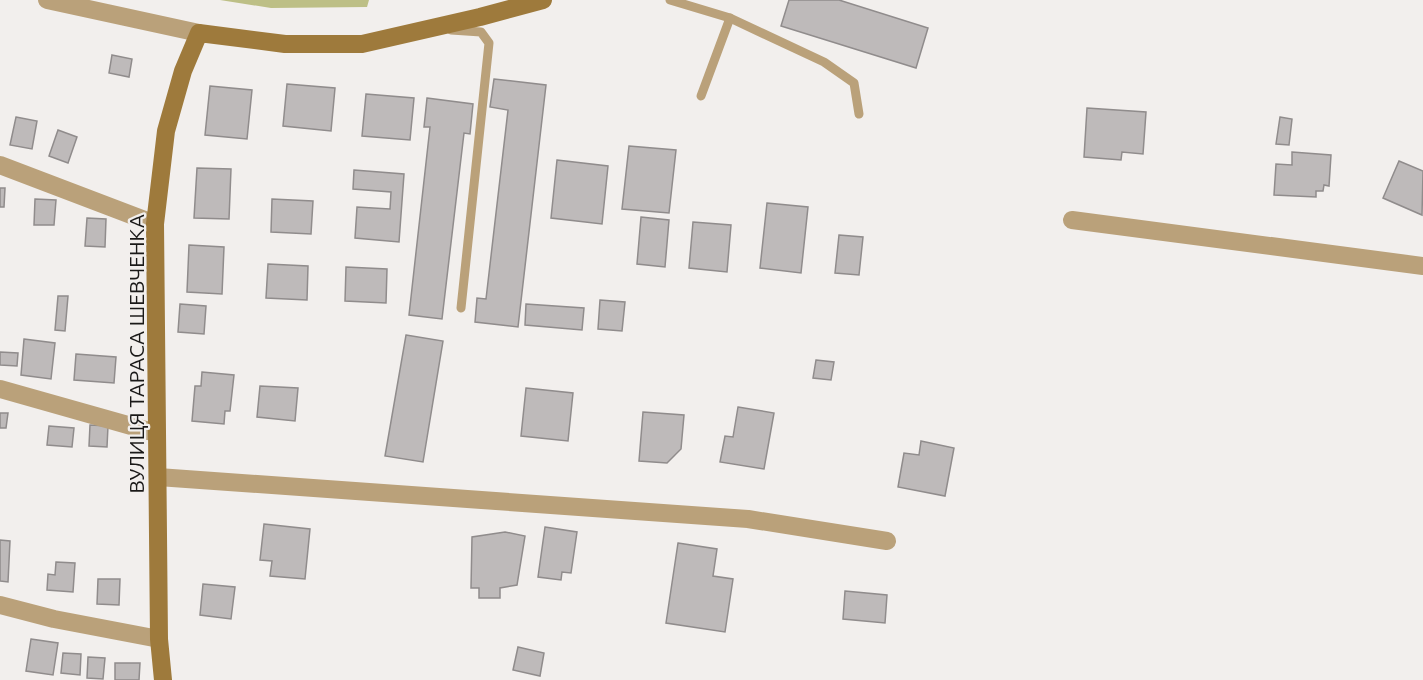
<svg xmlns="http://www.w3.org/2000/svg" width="1423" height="680" viewBox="0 0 1423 680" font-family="Ubuntu,sans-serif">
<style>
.forest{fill:#bdbf86}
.building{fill:#bebaba;stroke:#908c8c;stroke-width:1.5}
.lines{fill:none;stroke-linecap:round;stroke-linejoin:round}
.lane{stroke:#baa17a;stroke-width:9}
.street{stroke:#baa17a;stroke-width:18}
.secondary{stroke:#9e7a3c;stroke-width:18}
.labels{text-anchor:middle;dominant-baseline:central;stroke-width:4.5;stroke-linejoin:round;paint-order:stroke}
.street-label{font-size:21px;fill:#1a1918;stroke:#f2efed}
</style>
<rect width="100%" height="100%" fill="#f2efed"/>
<path class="forest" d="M220,0H369L367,7L271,8Z"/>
<g class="building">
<path d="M789,0H839L928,28L916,68L781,26Z"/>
<path d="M112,55L132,59L129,77L109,73Z"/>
<path d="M494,79L546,85L518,327L475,322L477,298L486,299L508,110L490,107Z"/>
<path d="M287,84L335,88L331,131L283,126Z"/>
<path d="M210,86L252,90L247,139L205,135Z"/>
<path d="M366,94L414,98L410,140L362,136Z"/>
<path d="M427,98L473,104L470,134L464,133L442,319L409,315L430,127H424Z"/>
<path d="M1087,108L1146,112L1143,154L1122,152L1121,160L1084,157Z"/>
<path d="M16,117L37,121L32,149L10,145Z"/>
<path d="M1280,117L1292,119L1289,145L1276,144Z"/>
<path d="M58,130L77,137L68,163L49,156Z"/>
<path d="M629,146L676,150L669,213L622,209Z"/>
<path d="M1292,152L1331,155L1329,186L1324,185L1323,191H1316V197L1274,195L1276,164L1292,165Z"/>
<path d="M557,160L608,166L602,224L551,218Z"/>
<path d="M1399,161L1423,171L1422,215L1383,198Z"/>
<path d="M197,168L231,169L229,219L194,218Z"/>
<path d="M354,170L404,174L399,242L355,238L357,207L390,209L391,192L353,189Z"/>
<path d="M0,188H5L4,207H0Z"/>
<path d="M35,199L56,200L54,225H34Z"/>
<path d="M272,199L313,201L311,234L271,232Z"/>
<path d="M767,203L808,207L801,273L760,268Z"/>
<path d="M641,217L669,220L665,267L637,264Z"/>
<path d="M87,218L106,219L105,247L85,246Z"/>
<path d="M693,222L731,225L727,272L689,268Z"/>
<path d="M839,235L863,237L859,275L835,273Z"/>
<path d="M189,245L224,247L222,294L187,292Z"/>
<path d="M268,264L308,266L307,300L266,298Z"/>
<path d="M346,267L387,269L386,303L345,301Z"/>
<path d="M58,296H68L65,331L55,330Z"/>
<path d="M600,300L625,302L622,331L598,329Z"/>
<path d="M180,304L206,306L204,334L178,332Z"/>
<path d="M526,304L584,308L582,330L525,325Z"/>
<path d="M406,335L443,341L423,462L385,456Z"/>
<path d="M24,339L55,343L51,379L21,375Z"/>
<path d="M0,352L18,353L17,366L0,365Z"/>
<path d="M76,354L116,357L114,383L74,380Z"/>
<path d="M816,360L834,362L831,380L813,378Z"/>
<path d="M202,372L234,375L230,411H225L224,424L192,421L195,386H201Z"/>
<path d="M260,386L298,388L295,421L257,417Z"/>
<path d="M526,388L573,393L568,441L521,436Z"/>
<path d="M738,407L774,413L764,469L720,462L725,436L733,437Z"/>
<path d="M643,412L684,415L681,449L667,463L639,461Z"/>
<path d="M0,413H8L6,428H0Z"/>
<path d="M90,425L108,426L107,447L89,446Z"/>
<path d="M49,426L74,428L72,447L47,445Z"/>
<path d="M921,441L954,448L945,496L898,487L904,453L919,455Z"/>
<path d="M264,524L310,529L305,579L270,576L272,561L260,560Z"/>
<path d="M545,527L577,532L571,573L562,572L561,580L538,577Z"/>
<path d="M505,532L525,536L517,585L500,588V598H479V588H471L472,537Z"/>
<path d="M0,540L10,541L8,582L0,581Z"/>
<path d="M678,543L717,549L713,576L733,579L725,632L666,623Z"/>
<path d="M56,562L75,563L73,592L47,590L48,574L55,575Z"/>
<path d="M98,579H120L119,605L97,604Z"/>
<path d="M203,584L235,587L231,619L200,615Z"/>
<path d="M845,591L887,595L885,623L843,619Z"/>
<path d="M31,639L58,643L53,675L26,671Z"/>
<path d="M518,647L544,653L540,676L513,670Z"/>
<path d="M63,653L81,654L80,675L61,673Z"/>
<path d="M88,657L105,658L103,679L87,678Z"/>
<path d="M115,663H140L139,680H115Z"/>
</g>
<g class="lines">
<g class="lane">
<path d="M670,0L730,18L824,62L854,83L859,114"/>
<path d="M451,30L481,32L489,43L461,308"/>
<path d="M701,96L730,18"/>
</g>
<g class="street">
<path d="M47,0L199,33"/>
<path d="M0,165L155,224"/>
<path d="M1072,220L1423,266"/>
<path d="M0,389L156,433"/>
<path d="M158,477L748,519L887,541"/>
<path d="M0,605L54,619L159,639"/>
</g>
<path class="secondary" d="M163,680L159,639L155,224L166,131L183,71L199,33L285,44H362L480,17L543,0"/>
</g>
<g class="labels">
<g class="street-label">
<text transform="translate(136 354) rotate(-90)">ВУЛИЦЯ ТАРАСА ШЕВЧЕНКА</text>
</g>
</g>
</svg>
